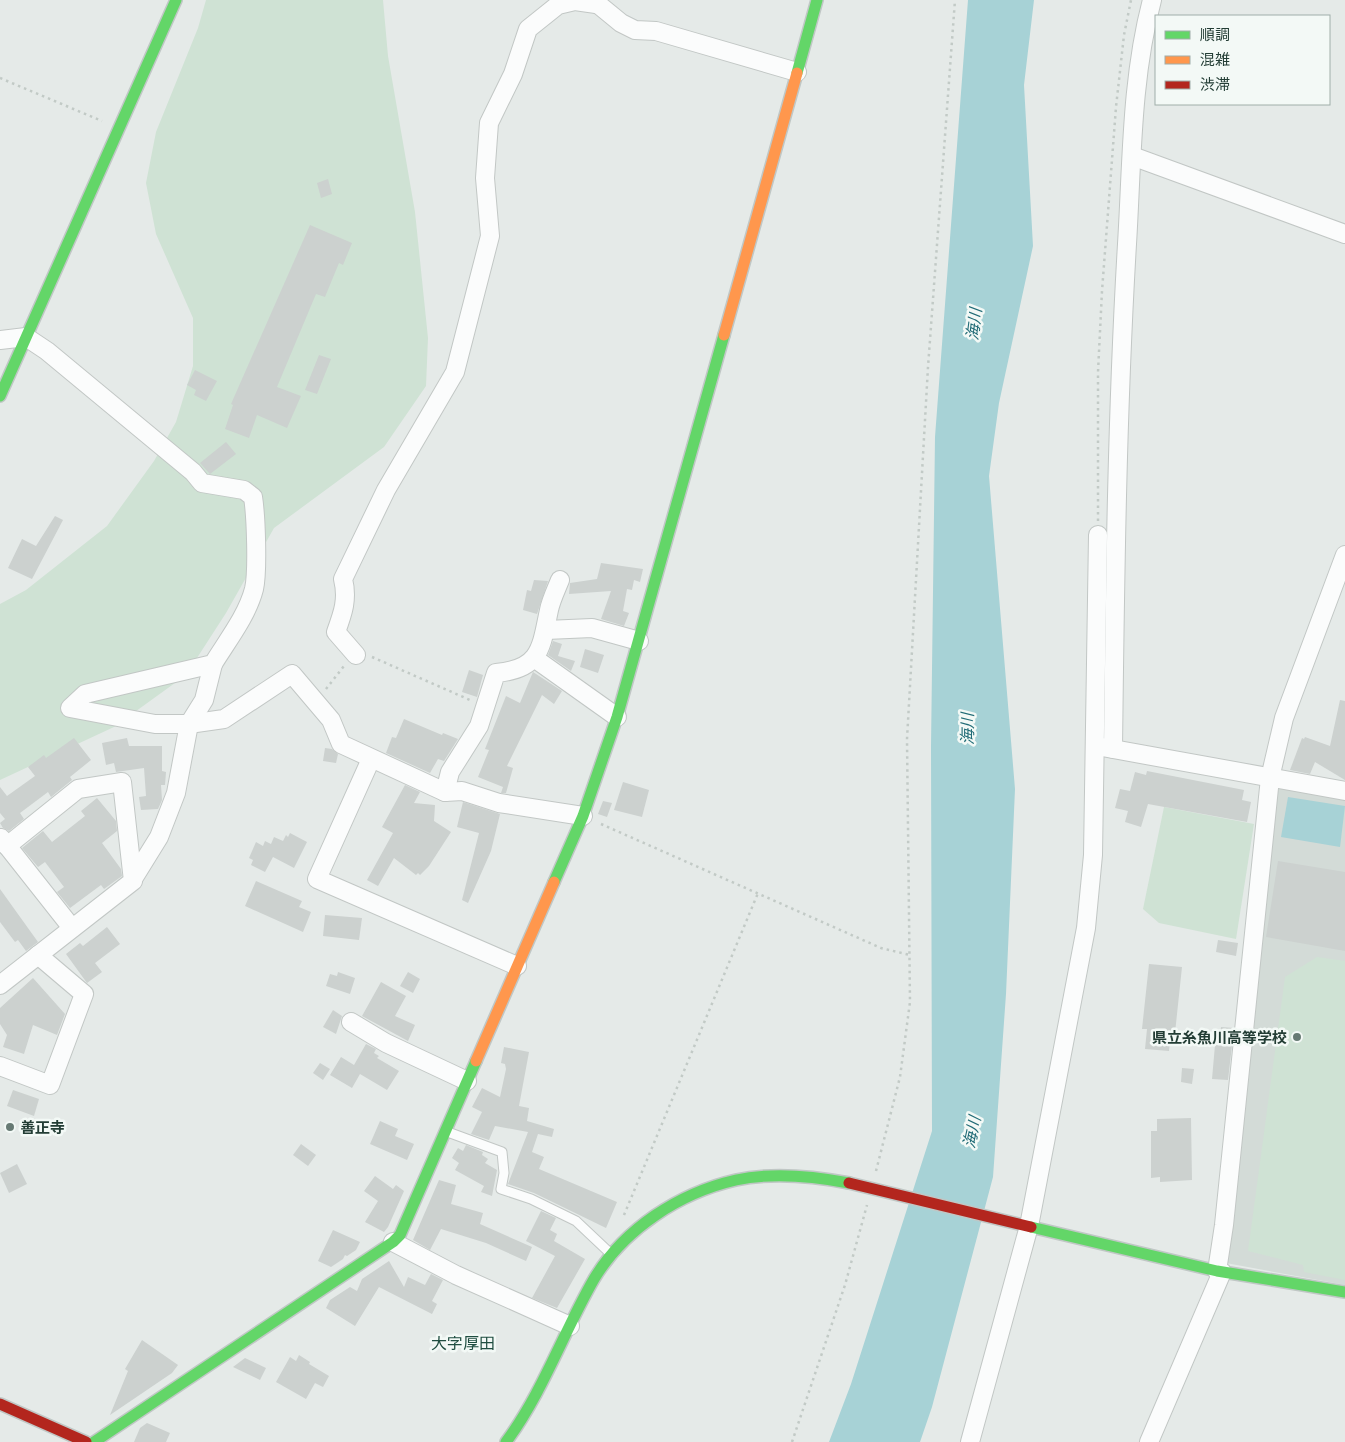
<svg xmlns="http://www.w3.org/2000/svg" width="1345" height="1442" viewBox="0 0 1345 1442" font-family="Barlow,'Noto Sans JP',sans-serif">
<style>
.built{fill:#d3dbd7}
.green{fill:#cfe2d4}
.water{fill:#a7d2d6}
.building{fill:#ccd1cf}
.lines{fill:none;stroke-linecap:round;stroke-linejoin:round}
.lane-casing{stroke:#c2c7c5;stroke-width:11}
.street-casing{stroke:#c2c7c5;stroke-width:20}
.fast-casing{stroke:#c0c7c5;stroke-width:14}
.slow-casing{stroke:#c0c7c5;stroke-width:14}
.jam-casing{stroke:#c0c7c5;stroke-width:14}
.path{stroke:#c2cac6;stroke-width:2.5;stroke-dasharray:2.5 4;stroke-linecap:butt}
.lane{stroke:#fbfcfc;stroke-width:9}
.street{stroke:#fbfcfc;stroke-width:18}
.fast{stroke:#63d668;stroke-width:11}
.slow{stroke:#ff974d;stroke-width:11}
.jam{stroke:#b3261e;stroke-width:11}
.poi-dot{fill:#677a74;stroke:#f3f9f6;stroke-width:2}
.labels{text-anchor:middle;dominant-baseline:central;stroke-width:5;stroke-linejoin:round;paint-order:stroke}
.poi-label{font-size:15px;font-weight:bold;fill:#233d35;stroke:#f3f9f6;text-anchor:end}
.water-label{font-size:16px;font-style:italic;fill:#206b76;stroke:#f3f9f6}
.neighbourhood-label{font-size:16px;fill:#204e41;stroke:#f3f9f6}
</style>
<rect width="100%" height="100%" fill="#e5eae8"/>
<path class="built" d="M1280,786L1345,794V1285L1226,1263L1271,811Z"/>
<g class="green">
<path d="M206,0H383L388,56L415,212L428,338L426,386L384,447L274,528L226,613L186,675L114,727L0,780V604L26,590L107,526L154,461L176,422L193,366V318L156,234L146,183L156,132L198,28Z"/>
<path d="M1164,807L1254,824L1236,939L1159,923L1143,909Z"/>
<path d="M1317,957L1345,961V1280L1304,1272L1303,1265L1248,1251L1285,977Z"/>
</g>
<g class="water">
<path d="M968,0H1034L1024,85L1033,246L999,403L989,476L1015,789L1006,994L993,1177L932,1407L920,1442H829L851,1384L932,1131L931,747L935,437Z"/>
<path d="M1288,797L1345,806L1340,847L1281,837Z"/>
</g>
<g class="building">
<path d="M328,179L332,194L321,198L317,183Z"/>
<path d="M310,225L352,243L343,265L339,263L325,297L316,294L277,387L301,396L287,428L257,415L249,438L225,429L233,405L231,404Z"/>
<path d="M319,355L331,359L317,394L305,390Z"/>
<path d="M195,370L217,381L206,401L194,395L196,390L187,385Z"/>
<path d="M226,442L236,454L210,474L200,463Z"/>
<path d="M55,516L63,520L32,579L8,568L22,539L36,546Z"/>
<path d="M601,563L643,569L640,582L634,580L632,590L627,589L623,611L629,613L624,626L601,619L611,591L569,594L570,583L597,579Z"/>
<path d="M534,580L548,581L537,614L523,610L527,590L531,591Z"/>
<path d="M553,641L562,644L558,656L575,661L571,671L548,655Z"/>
<path d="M585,649L604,655L598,673L580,667Z"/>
<path d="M469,670L483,675L477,697L462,692Z"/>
<path d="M533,672L562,691L554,704L542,695L507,766L513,768L506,793H501L503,787L478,777L489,750L485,749L506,696L520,703Z"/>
<path d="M1340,700L1345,701V780L1315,762L1310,774L1290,770L1302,738L1304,739L1305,737L1330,746Z"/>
<path d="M404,719L442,735L443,733L458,739L444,761L438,759L430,773L386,753L392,737L396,738Z"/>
<path d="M74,738L91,760L70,777L72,780L51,797L48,792L20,813L24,819L9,831L3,828L0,823L5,819L0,813V787L7,796L35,776L28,767L44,755L46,758Z"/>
<path d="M127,738L129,746H162V771L166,772L165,785H161L162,800L158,809L141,810L139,797L146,796L144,768L116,772L114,763L106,765L102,743Z"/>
<path d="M325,748L332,749L338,754L336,763L323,761Z"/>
<path d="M1147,771L1244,790L1242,800L1251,802L1247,822L1148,804L1141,827L1125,822L1128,811L1115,808L1120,789L1130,791L1135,772L1146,775Z"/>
<path d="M623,782L649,790L642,817L614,810Z"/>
<path d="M405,785L420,792L414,803L435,805L434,821L451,832L429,866L420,875L418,873L416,875L394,858L378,886L367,880L393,833L382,827Z"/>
<path d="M97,798L116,821L117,831L102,843L121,869L122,876L104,889L101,885L70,908L57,892L64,887L45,862L38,867L22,848L43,831L52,842L85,816L81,811Z"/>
<path d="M603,801L612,803L607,817L598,814Z"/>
<path d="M463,802L500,814L491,851L468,903L462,900L479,833L457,827Z"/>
<path d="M290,833L307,842L294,868L273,857L265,872L251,865L253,860L249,858L256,842L263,846L265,841L271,844L274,837L283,841L286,835L288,837Z"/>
<path d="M1278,861L1345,872V951L1266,937Z"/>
<path d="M256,881L302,901L299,907L311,912L303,932L245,906Z"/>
<path d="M0,889L38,942L26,951L18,940L15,942L0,922Z"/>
<path d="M325,915L362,918L359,940L323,936Z"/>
<path d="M107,927L120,944L95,963L102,972L87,983L66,954L80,943L83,946Z"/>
<path d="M1218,940L1238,943L1236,956L1216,952Z"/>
<path d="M1149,964L1182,967L1175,1033H1171L1169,1051L1145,1049L1147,1029H1142Z"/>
<path d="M338,972L355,978L350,994L326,986L330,974L337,976Z"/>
<path d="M408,972L420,979L413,993L400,986Z"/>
<path d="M33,978L65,1014L57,1035L33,1025L24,1054L3,1047L7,1035L0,1024V1008Z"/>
<path d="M381,982L406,996L395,1016L415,1025L408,1041L362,1016Z"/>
<path d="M333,1010L342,1016L336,1034L323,1027Z"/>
<path d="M1221,1027L1234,1028L1228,1080L1212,1079L1215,1045H1219Z"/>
<path d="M366,1044L376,1049L374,1053L379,1056L377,1058L399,1071L387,1090L360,1074L352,1088L330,1075L341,1057L354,1065Z"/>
<path d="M504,1047L529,1052L519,1106L529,1108L527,1121L554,1129L552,1137L538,1134L532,1152L544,1157L539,1169L617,1202L606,1228L534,1193L508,1184L528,1132L495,1126L489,1140L471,1134L482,1112L472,1107L482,1088L500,1097L506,1069L505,1064L501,1063Z"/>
<path d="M320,1063L330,1069L323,1080L313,1073Z"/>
<path d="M1182,1068L1194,1069L1192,1084L1181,1082Z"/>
<path d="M13,1090L39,1099L34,1116L7,1106Z"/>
<path d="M1191,1118L1192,1180L1160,1182V1177L1151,1178V1131H1157V1119Z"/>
<path d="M380,1121L398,1129L395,1136L414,1144L407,1160L370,1144Z"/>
<path d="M301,1144L316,1155L308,1166L293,1155Z"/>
<path d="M466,1145L483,1152L482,1155L488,1159L485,1163L497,1170L492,1196L481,1192L484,1186L455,1170L459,1163L452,1158L458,1148L463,1151Z"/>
<path d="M17,1164L27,1184L9,1193L0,1173Z"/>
<path d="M375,1176L393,1189L396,1185L404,1191L388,1227L384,1232L365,1222L378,1201L364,1191Z"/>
<path d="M439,1180L456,1185L451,1204L483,1213L480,1224L532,1247L526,1261L486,1243L441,1229L430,1250L413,1240Z"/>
<path d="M541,1211L556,1218L550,1230L557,1234L554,1241L585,1259L557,1308L532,1298L555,1256L526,1241Z"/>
<path d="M333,1230L360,1242L356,1250L347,1256L345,1255L343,1259L331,1267L318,1261Z"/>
<path d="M389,1261L404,1287L408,1277L425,1285L431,1274L443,1280L432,1301L437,1304L432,1314L379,1287L355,1326L326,1308L330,1300L350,1287L357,1291L362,1279Z"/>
<path d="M142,1340L178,1365L172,1373L110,1415L128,1371L125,1369Z"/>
<path d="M299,1355L310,1362L309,1364L329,1376L323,1387L315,1383L306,1399L276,1382L290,1357L296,1361Z"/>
<path d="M245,1358L266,1368L260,1380L233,1367Z"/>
<path d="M147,1423L170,1433L166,1442H134L140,1428Z"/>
</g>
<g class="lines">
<g class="lane-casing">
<path id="lane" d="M445,1131L502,1152L504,1173L501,1189L531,1199L576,1221L611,1254"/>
</g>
<g class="street-casing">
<g id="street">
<path d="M593,0L621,23L635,30L656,31L797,72"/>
<path d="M1132,156L1345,234"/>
<path d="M0,340L26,337L47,351L193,472L202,483L244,490L253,497C256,516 258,571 254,589C247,616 227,641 213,664L85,694L70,708L155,724H189L224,719L292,674L331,720L341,744L445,792L462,791L499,803L583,816"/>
<path d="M546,630L592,628L639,641"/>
<path d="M356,655L336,632C343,613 348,599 343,579L386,490L455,372L490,236L485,178L489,123L513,74L528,29L558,5L575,1L596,4"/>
<path d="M534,658L617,717"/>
<path d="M1102,747L1345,791"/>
<path d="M1113,749C1115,580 1117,412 1127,244C1132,163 1131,79 1152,0"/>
<path d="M371,759L317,879L517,966"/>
<path d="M445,792L450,772L479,726L496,673C541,669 541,648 549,610C551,600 556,590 560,580"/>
<path d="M1,838L72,928"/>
<path d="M133,879L159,837L176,793L189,724L204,700L213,664"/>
<path d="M0,985L133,881L122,782L78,789L7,846"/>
<path d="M351,1022L386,1043L467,1081"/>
<path d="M0,1066L50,1085L84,994L38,955"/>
<path d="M393,1242L456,1275L570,1326"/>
<path d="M1217,1271L1224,1225L1270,778L1284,718L1345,555"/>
<path d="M970,1442L1029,1226L1086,928L1093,855L1098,535"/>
<path d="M1149,1442L1222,1272"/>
</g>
</g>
<g class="fast-casing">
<g id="fast">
<path d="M797,73L817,0"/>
<path d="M0,396L176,0"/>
<path d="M554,882L583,816L617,717L724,335"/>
<path d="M1031,1227L1217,1271L1345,1292"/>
<path d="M94,1442L393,1242L400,1235L476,1061"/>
<path d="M506,1442C543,1392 563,1333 594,1279C624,1229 679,1193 736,1180C773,1172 812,1176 849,1183"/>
</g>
</g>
<g class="slow-casing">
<g id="slow">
<path d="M724,335L797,73"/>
<path d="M476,1061L554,882"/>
</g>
</g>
<g class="jam-casing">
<g id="jam">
<path d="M849,1183L1031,1227"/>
<path d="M0,1404L86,1442"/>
</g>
</g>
<g class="path">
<path d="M0,78L102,121"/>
<path d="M1098,521V372L1102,291L1116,107L1124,35L1131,0"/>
<path d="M372,657L470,700"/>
<path d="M326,689L344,666"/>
<path d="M601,824L881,948L910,955"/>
<path d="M876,1171L900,1077L910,1002L907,739L928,367L955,0"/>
<path d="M624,1215L758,893"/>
<path d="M792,1442L845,1285L867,1205"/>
</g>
<use href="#lane" class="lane"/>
<use href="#street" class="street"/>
<use href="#fast" class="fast"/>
<use href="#slow" class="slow"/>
<use href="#jam" class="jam"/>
</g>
<g class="poi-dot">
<circle cx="1297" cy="1037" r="5"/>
<circle cx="10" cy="1127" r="5"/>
</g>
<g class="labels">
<g class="poi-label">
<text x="1287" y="1037">県立糸魚川高等学校</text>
<text x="20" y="1127" text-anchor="start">善正寺</text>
</g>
<g class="water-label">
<text transform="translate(973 324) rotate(-83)">海川</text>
<text transform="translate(966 729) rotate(-90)">海川</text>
<text transform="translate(971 1132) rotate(-78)">海川</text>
</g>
<g class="neighbourhood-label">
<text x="463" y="1342">大字厚田</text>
</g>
</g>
<rect x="1155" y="15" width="175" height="90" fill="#f3f9f6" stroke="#a0aea9"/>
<rect x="1165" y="31" width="25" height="8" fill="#63d668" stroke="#a0aea9"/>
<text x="1200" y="40" font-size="15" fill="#233d35">順調</text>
<rect x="1165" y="56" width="25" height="8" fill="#ff974d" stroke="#a0aea9"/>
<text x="1200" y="65" font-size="15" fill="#233d35">混雑</text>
<rect x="1165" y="81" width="25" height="8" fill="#b3261e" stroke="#a0aea9"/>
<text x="1200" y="90" font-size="15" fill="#233d35">渋滞</text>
</svg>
